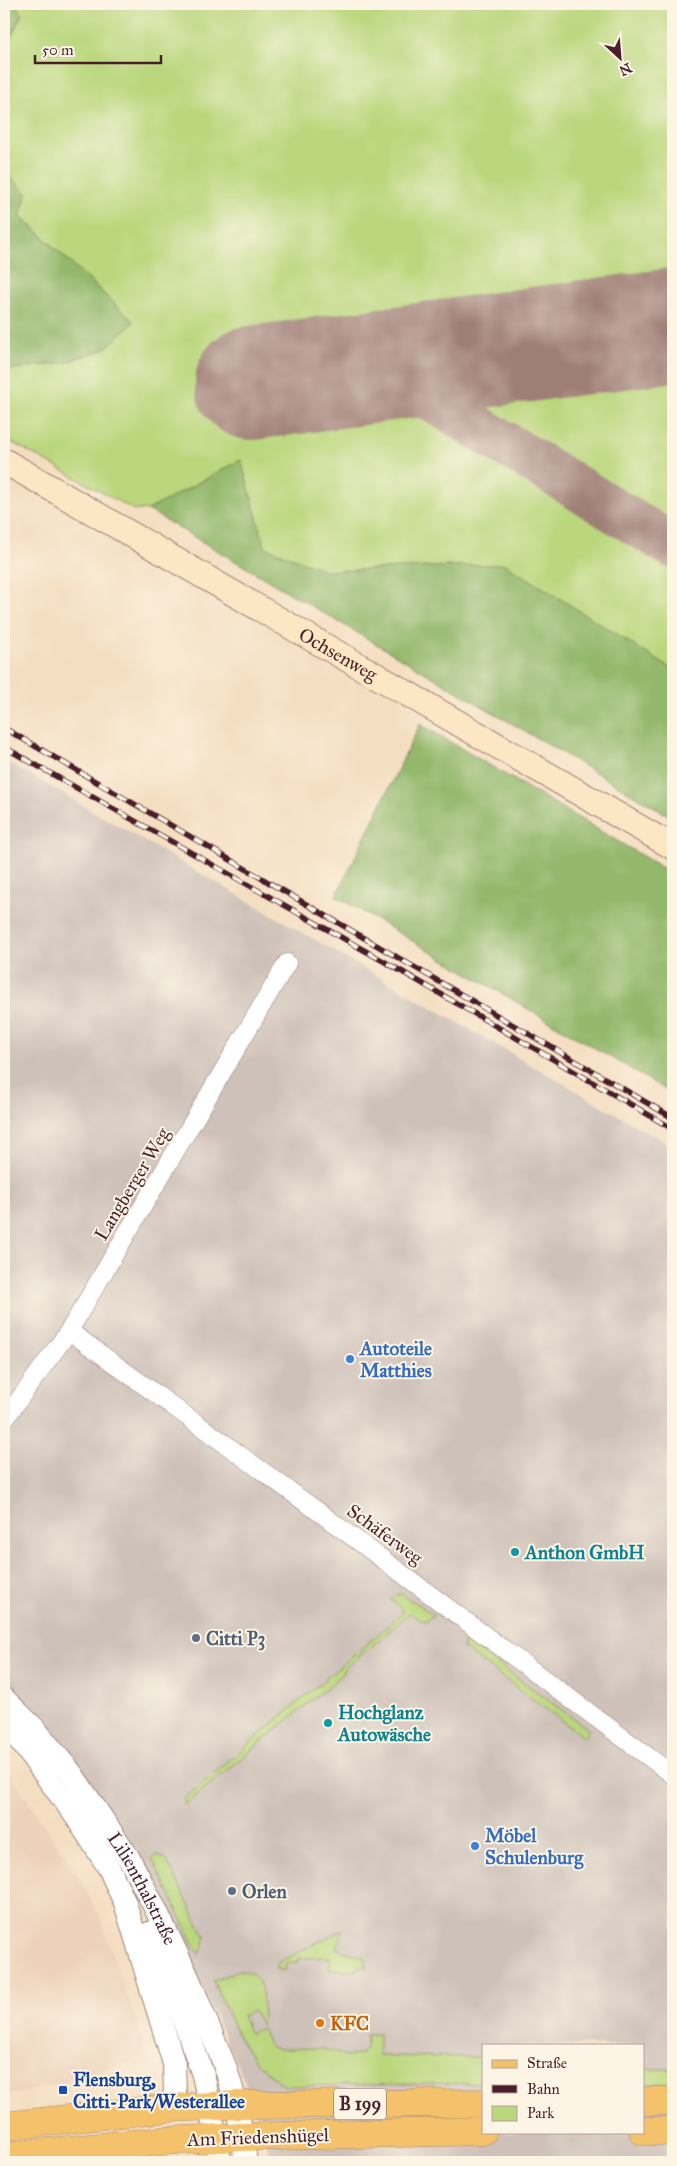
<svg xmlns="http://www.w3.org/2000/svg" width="677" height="2166" viewBox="0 0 677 2166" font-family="'IM FELL Great Primer',serif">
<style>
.built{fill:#edd1b9}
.industrial{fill:#cec1b9;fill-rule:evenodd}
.green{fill:#bad77d;stroke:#827b54}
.forest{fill:#93b86c;stroke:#6e6c4c}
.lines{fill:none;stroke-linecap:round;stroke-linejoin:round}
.taxiway{stroke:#9f7e76;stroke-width:45}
.runway{stroke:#9f7e76;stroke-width:114}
.minor-casing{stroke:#9f7e76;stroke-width:19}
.tertiary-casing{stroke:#9f7e76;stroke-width:24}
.secondary-casing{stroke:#9f7e76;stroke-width:27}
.primary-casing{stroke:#9f7e76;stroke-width:29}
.trunk-casing{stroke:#9f7e76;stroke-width:29}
.minor{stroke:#fff;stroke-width:18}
.tertiary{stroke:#fff;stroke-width:22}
.secondary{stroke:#fbe7c3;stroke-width:25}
.primary{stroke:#f4c26a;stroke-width:28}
.trunk{stroke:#f4c26a;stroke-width:28}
.rail-casing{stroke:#4a1f2b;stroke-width:5.5}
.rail{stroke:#fcf5e5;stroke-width:4;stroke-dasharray:11;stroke-linecap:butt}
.shop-dot{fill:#3f7fe0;stroke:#fcf5e5;stroke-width:2}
.culture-dot{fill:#0f9aa8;stroke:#fcf5e5;stroke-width:2}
.service-dot{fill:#5c6f8a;stroke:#fcf5e5;stroke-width:2}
.food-dot{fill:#e8710a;stroke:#fcf5e5;stroke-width:2}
.transit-dot{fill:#1a4fb4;stroke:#fcf5e5;stroke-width:2}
.labels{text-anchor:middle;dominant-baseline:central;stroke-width:4;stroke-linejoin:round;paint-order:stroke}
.shield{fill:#fcf5e5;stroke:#7f5f63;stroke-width:1}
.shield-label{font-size:18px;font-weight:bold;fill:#4a1f2b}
.street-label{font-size:19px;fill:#4a1f2b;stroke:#fcf5e5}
.shop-label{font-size:19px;font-weight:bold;fill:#366cbe;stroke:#fcf5e5;text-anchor:start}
.culture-label{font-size:19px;font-weight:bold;fill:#0d838f;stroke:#fcf5e5;text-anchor:start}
.service-label{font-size:19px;font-weight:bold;fill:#4e5e75;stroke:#fcf5e5;text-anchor:start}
.food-label{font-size:19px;font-weight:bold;fill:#c56008;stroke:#fcf5e5;text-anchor:start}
.transit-label{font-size:19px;font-weight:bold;fill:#164399;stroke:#fcf5e5;text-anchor:start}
</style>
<rect width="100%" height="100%" fill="#fcf5e5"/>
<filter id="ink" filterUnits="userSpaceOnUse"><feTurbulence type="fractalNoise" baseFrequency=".02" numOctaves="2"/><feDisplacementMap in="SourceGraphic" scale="10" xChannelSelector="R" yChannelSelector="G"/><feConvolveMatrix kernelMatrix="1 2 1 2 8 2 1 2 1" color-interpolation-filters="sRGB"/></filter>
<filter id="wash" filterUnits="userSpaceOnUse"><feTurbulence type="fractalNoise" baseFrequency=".0096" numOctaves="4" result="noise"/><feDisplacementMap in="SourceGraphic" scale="20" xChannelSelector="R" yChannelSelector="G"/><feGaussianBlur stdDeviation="1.12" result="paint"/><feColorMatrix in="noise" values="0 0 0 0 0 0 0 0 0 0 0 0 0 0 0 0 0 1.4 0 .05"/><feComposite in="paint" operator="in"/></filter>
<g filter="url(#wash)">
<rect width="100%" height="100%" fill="#f4dec1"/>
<path class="built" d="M4,1766L73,1867L100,1918L148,2056L51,2086L4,2096Z"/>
<path class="industrial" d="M4,760L673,1147V2162H272L249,2090L136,1848L49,1727L4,1680ZM483,2045H643V2132H483Z"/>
<g class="green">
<path d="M15,4C30,4 37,6 53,4H673V670L505,564L326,571L265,547L241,460L148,510H134L4,438V370L64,363L134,322L20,215L27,193L4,170V51L22,14Z"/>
<path d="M400,1593L434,1615L424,1621L410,1613L343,1670L342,1675L185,1805L184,1799L403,1613L400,1607L390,1600Z"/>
<path d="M464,1639L588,1729L585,1738L463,1648Z"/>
<path d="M156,1855L166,1859L205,1937L204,1945L199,1954L152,1859Z"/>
<path d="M342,1930L337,1949L366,1958V1967H357V1971L330,1970V1957L299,1958L298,1962L286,1963L285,1970H277L276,1967L279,1962Z"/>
<path d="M239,1970C268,1972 263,2005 261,2025L254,2011L242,2016L250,2033L262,2028L270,2047C287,2052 304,2046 321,2049C334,2050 346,2060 360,2054C368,2051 367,2042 367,2034H379V2056L483,2057V2083L285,2086C276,2079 266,2072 258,2064C237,2042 226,2008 213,1981Z"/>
<rect x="643" y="2069" width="30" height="15"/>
</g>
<g class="forest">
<path d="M9,4H15L22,14L4,51V12Z"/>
<path d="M4,170L27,193L20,216L134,322L105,349L64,363L4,370Z"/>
<path d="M241,460L265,547L327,571L505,564L673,670V818L148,510Z"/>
<path d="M420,724L673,874V1094L336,896Z"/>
</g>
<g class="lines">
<path class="taxiway" d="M377,366L673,546"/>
<path class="runway" d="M252,383L673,325"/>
</g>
</g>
<g filter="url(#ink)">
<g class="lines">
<g class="minor-casing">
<g id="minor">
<path d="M69,1331L327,1518L673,1775"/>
<path d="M4,1420L69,1331L287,963"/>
</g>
</g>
<g class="tertiary-casing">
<g id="tertiary">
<path id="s1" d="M4,1699L35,1729L72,1774L129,1858L156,1910L188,1977L225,2066L237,2105L246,2162"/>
<path d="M4,1719L77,1818L109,1868L125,1903L174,2064L175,2093L169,2108"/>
<path d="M149,1933L162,1959L203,2075L210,2106L220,2162"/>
</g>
</g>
<g class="secondary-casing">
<g id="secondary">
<path id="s2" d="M4,461L673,847"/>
</g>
</g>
<g class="primary-casing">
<g id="primary">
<path d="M4,2126L169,2108L237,2105"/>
<path d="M4,2156L163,2141L242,2137"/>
</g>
</g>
<g class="trunk-casing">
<g id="trunk">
<path d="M643,2101H673"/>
<path d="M237,2105L483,2103"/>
<path d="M643,2131H673"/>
<path d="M242,2137L483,2131"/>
</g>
</g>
<use href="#minor" class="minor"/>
<use href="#tertiary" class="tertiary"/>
<use href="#secondary" class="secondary"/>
<use href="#primary" class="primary"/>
<use href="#trunk" class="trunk"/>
<g class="rail-casing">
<g id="rail">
<path d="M4,728L673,1118"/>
<path d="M4,747L401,971L673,1129"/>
</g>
</g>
<use href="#rail" class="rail"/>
</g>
</g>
<g class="shop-dot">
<circle cx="350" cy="1359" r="5"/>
<circle cx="475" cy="1846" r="5"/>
</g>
<g class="culture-dot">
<circle cx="515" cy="1552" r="5"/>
<circle cx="328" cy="1723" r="5"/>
</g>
<g class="service-dot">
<circle cx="196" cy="1638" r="5"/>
<circle cx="232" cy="1891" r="5"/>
</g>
<circle class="food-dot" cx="320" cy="2023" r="5"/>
<rect class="transit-dot" x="58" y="2085" width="10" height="10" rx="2.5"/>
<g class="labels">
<rect class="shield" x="334" y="2088.5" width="52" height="31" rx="4"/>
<g class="shield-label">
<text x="360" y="2104">B 199</text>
</g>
<g class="street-label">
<text stroke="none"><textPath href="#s2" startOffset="386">Ochsenweg</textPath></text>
<text transform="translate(132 1184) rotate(-59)">Langberger Weg</text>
<text transform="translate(385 1534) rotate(36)">Schäferweg</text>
<text stroke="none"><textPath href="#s1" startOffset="236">Lilienthalstraße</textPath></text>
<text transform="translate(258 2137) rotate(-2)">Am Friedenshügel</text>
</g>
<g class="shop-label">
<text x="360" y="1348">Autoteile<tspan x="360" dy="22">Matthies</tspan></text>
<text x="485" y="1835">Möbel<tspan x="485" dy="22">Schulenburg</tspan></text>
</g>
<g class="culture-label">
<text x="525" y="1552">Anthon GmbH</text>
<text x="338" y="1712">Hochglanz<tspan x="338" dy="22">Autowäsche</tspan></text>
</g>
<g class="service-label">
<text x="206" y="1638">Citti P3</text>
<text x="242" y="1891">Orlen</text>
</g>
<g class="food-label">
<text x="330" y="2023">KFC</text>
</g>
<g class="transit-label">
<text x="73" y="2079">Flensburg,<tspan x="73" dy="22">Citti-Park/Westerallee</tspan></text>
</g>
</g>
<rect width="677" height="2166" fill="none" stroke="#fcf5e5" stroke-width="20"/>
<rect x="482" y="2044" width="162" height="90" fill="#fcf5e5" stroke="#b59f9b"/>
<rect x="492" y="2060" width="25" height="8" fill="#f4c26a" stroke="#b59f9b"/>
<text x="527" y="2068" font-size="15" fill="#4a1f2b">Straße</text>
<rect x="492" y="2085" width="25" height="8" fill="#4a1f2b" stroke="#b59f9b"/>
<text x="527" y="2094" font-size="15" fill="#4a1f2b">Bahn</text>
<rect x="492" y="2106" width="25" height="15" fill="#bad77d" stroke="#b59f9b"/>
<text x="527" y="2118" font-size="15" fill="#4a1f2b">Park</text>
<g transform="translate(620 58) rotate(154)" stroke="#fcf5e5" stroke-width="4" paint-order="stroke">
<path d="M0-4L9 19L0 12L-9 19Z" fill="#4a1f2b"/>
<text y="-8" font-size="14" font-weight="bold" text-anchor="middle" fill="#4a1f2b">N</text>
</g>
<path d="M35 55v8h126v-8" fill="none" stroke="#4a1f2b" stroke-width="2.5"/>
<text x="42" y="55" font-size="15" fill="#4a1f2b" stroke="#fcf5e5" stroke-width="4" paint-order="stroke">50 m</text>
</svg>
